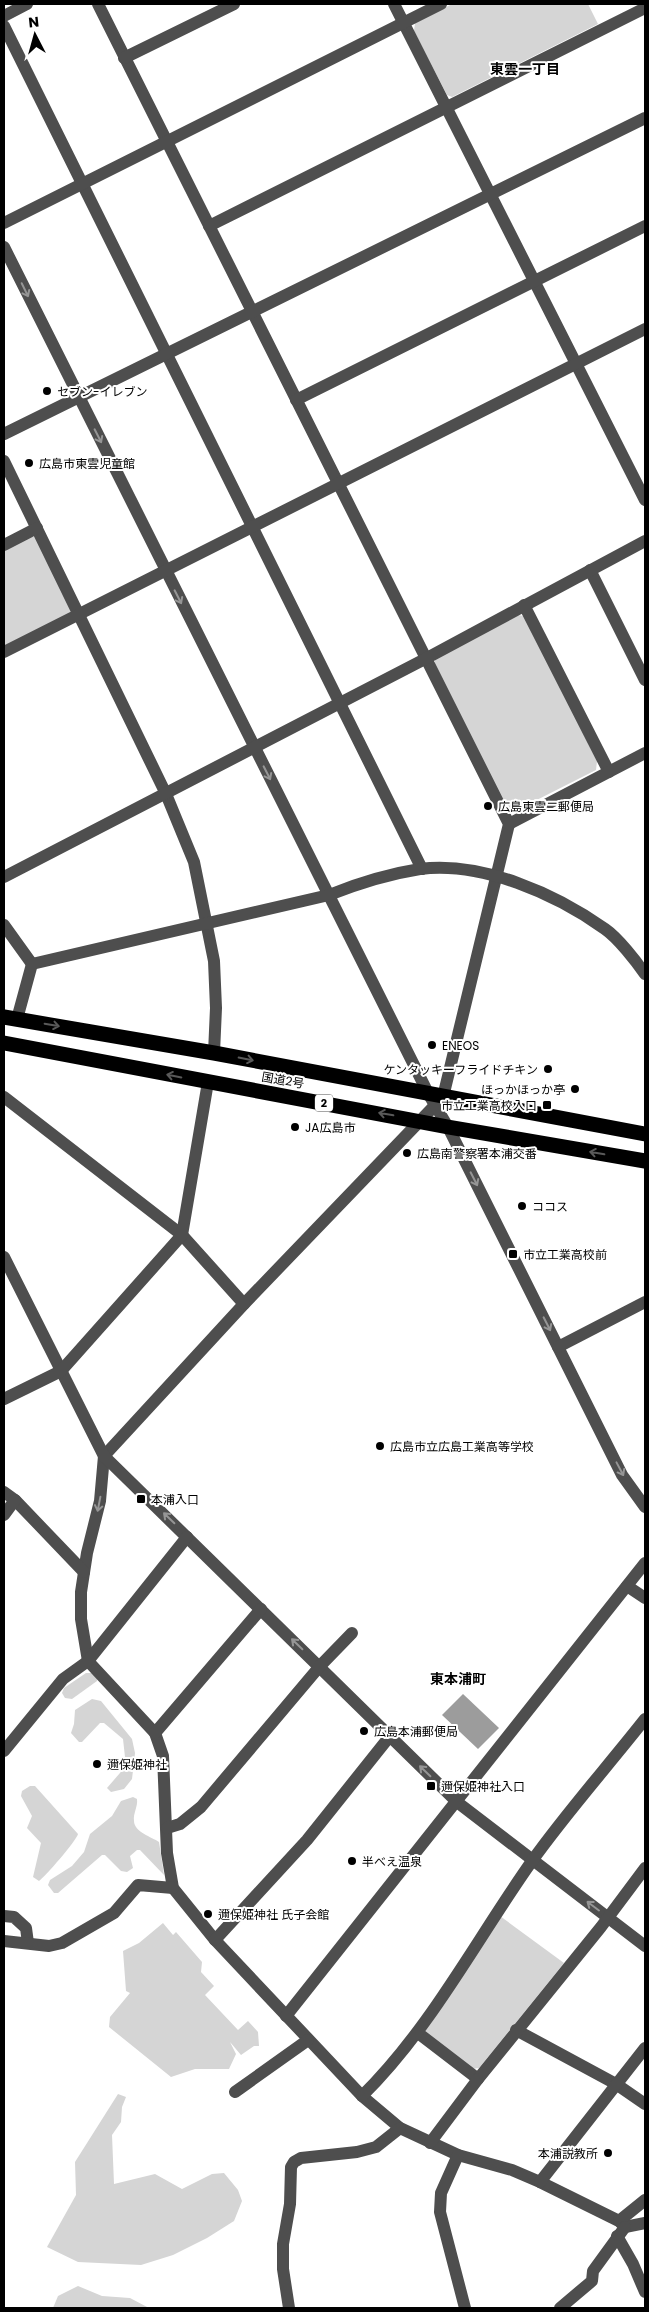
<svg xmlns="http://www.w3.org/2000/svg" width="649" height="2312" viewBox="0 0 649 2312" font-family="Poppins,'Noto Sans JP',sans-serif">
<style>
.green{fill:#d5d5d5}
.water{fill:#9c9c9c}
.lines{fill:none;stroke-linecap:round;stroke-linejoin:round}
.minor{stroke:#4e4e4e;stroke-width:12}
.highway{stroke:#000;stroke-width:15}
.oneway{stroke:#959595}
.oneway2{stroke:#595959}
.poi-dot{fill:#000;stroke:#fff;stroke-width:2}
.labels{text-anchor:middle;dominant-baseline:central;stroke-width:4;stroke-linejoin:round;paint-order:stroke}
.shield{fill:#fff;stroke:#4c4c4c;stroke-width:1}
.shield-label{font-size:11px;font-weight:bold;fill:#000}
.poi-label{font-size:12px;fill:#000;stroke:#fff;text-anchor:start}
.street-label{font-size:12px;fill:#000;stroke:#fff}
.neighbourhood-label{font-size:14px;font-weight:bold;fill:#000;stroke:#fff}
</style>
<rect width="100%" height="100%" fill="#fff"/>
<g class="green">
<path d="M452,4H588L598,24L452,97L447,95L414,31L415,23Z"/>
<path d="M31,536L37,538L71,609L70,614L4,647V550Z"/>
<path d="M518,615L524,616L597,761L596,770L513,812L507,810L435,665V659Z"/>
<path d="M86,1673H93L98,1678L97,1681L72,1699L65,1698L62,1693L64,1688Z"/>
<path d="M92,1699L101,1701L132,1739L135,1753L132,1779L124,1789L111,1792L107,1788L126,1766L123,1739L104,1723H100L82,1742H79L71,1733L74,1724L75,1710Z"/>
<path d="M30,1786H35L78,1834C77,1840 44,1878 39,1881L33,1877L41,1843L27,1828L32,1816L21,1796L22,1791Z"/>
<path d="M133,1797L137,1799C138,1807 133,1813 134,1821C134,1832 152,1837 159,1842L164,1875L140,1850H137L130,1856L133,1868L127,1872L121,1871L105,1855H102L58,1893H54L48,1885L50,1880L72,1866L84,1852L90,1834L112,1816L121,1801Z"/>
<path d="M500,1916L564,1963L479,2068L472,2069L426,2034L425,2028Z"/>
<path d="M163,1923L173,1935L176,1932L202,1962L201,1972L214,1986L205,1995L238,2030L248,2021L258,2032L259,2046H254L241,2055L230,2042L236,2054L229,2069H195L171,2077L109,2027L110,2017L130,1993L126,1991L123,1951L139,1943Z"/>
<path d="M118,2094L126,2097L122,2107L121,2122L112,2135L114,2184L155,2174L182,2189L212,2174L224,2173L238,2190L242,2201L234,2221L207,2238L173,2255L141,2265L78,2262L47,2247L76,2195L75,2162Z"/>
<path d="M78,2286L102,2296L130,2298L149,2308H53L58,2296Z"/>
</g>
<path class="water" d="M463,1694L499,1728L478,1749L442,1715Z"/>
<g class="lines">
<g class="minor">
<path d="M98,4L509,824L443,1097L244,1304L104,1456L100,1501L87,1553L81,1592V1619L88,1661L155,1733L163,1756L167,1853L173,1888L215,1940L362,2096L400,2128L458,2155L512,2170L540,2182L619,2221L625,2227L645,2223"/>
<path d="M394,4L645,500"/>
<path d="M4,16L27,4"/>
<path d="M4,26L422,869"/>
<path d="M124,58L234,4"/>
<path d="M4,223L441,4"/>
<path d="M209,226L645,8"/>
<path d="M4,247L429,1095L448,1127L622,1475L645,1507"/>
<path d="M296,400L645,226"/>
<path d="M4,434L645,118"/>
<path d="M4,461L166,794L194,862L214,961L216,1008L214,1053"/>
<path d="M4,545L37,528"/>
<path d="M590,570L645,680"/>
<path d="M524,605L609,772"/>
<path d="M4,652L645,329"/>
<path d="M509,824L645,753"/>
<path d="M4,877L425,659L645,541"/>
<path d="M4,925L32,964"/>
<path d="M17,1019L32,964L329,895C359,883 388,874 420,869C482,861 556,894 605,929C618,938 636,961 645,974"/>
<path d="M4,1097L182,1235L244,1304"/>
<path d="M4,1257L104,1456L457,1802L645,1946"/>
<path d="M558,1347L645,1302"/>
<path d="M4,1399L61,1371L182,1235L208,1082"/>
<path d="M4,1492L15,1500L84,1572"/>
<path d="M4,1515L15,1500"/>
<path d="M627,1586L645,1598"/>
<path d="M155,1733L261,1609"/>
<path d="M4,1751L63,1679L88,1661L187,1537"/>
<path d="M167,1828L180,1824L201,1807L320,1666L352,1633"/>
<path d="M4,1916L14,1917L26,1928L28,1943"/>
<path d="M215,1940L307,1840L390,1736"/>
<path d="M4,1941L49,1946L62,1943L114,1913L138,1885L173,1888"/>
<path d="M286,2016L645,1563"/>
<path d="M516,2030L616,2084L645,2104"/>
<path d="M418,2033L478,2079"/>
<path d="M235,2092L308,2040"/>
<path d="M362,2096C431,2028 476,1940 532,1861C567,1812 608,1766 645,1719"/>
<path d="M430,2143L478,2079L601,1927L645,1868"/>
<path d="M458,2155L441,2193L440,2212L465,2308"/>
<path d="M540,2182L645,2048"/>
<path d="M619,2221L645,2200"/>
<path d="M617,2236L633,2264L645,2292"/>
<path d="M289,2308L283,2269V2244L290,2204L291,2167L294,2162L301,2158L357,2152L376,2147L400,2128"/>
<path d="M560,2308L592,2281L593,2271L625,2227"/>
</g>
<g class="highway">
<path d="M4,1017L214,1053L645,1134"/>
<path d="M4,1043L448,1127L645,1161"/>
</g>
</g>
<defs><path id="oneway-shaft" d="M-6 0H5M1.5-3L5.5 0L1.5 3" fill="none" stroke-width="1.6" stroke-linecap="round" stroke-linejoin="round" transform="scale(1.25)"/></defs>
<g class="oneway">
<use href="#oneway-shaft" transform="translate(25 290) rotate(64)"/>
<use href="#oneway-shaft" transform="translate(98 436) rotate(63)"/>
<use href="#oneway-shaft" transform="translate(178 597) rotate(63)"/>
<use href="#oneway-shaft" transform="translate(267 773) rotate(63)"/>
<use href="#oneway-shaft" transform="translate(474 1179) rotate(63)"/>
<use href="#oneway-shaft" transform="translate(547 1324) rotate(63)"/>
<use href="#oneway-shaft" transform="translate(620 1469) rotate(62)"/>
<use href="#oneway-shaft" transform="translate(99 1504) rotate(101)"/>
<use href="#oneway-shaft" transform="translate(169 1518) rotate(-136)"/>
<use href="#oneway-shaft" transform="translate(297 1644) rotate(-136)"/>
<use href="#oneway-shaft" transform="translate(425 1771) rotate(-136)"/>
<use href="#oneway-shaft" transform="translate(593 1906) rotate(-143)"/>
</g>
<g class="oneway2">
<use href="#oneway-shaft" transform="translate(52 1025) rotate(10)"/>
<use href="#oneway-shaft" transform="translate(246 1059) rotate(11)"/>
<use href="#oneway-shaft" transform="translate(174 1076) rotate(-169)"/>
<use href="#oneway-shaft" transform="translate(386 1114) rotate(-170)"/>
<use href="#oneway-shaft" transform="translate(597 1153) rotate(-170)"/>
</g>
<g class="poi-dot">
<circle cx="47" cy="391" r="5"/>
<circle cx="29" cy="463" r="5"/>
<circle cx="488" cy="806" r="5"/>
<circle cx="432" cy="1045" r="5"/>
<circle cx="548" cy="1069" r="5"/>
<circle cx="575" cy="1089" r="5"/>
<rect x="542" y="1100" width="10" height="10" rx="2.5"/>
<circle cx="295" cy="1127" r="5"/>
<circle cx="407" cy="1153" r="5"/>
<circle cx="522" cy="1206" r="5"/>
<rect x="508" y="1249" width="10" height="10" rx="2.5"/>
<circle cx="380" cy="1446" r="5"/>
<rect x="136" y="1494" width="10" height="10" rx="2.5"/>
<circle cx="364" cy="1731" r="5"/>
<circle cx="97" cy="1764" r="5"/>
<rect x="426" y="1781" width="10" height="10" rx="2.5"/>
<circle cx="352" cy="1861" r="5"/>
<circle cx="208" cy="1914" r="5"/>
<circle cx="608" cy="2153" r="5"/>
</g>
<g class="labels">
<rect class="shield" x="315" y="1094.5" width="18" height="17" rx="4"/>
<g class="shield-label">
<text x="324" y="1103">2</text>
</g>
<g class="poi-label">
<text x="57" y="391">セブン-イレブン</text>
<text x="39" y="463">広島市東雲児童館</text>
<text x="498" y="806">広島東雲二郵便局</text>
<text x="442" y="1045">ENEOS</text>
<text x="538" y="1069" text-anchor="end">ケンタッキーフライドチキン</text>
<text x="565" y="1089" text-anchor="end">ほっかほっか亭</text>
<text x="537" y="1105" text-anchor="end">市立工業高校入口</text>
<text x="305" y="1127">JA広島市</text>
<text x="417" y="1153">広島南警察署本浦交番</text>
<text x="532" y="1206">ココス</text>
<text x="523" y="1254">市立工業高校前</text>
<text x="390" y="1446">広島市立広島工業高等学校</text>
<text x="151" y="1499">本浦入口</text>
<text x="374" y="1731">広島本浦郵便局</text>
<text x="107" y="1764">邇保姫神社</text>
<text x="441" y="1786">邇保姫神社入口</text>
<text x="362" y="1861">半べえ温泉</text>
<text x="218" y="1914">邇保姫神社 氏子会館</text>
<text x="598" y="2153" text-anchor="end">本浦説教所</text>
</g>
<g class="street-label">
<text transform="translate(283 1080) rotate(10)">国道2号</text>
</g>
<g class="neighbourhood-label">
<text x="525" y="69">東雲一丁目</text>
<text x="458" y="1679">東本浦町</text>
</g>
</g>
<rect width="649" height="2312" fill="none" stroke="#000000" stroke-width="10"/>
<g transform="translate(35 35) rotate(354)" stroke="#ffffff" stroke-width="4" paint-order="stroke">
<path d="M0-4L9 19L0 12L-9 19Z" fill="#000000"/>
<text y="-8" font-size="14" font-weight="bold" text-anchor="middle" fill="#000000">N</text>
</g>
</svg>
